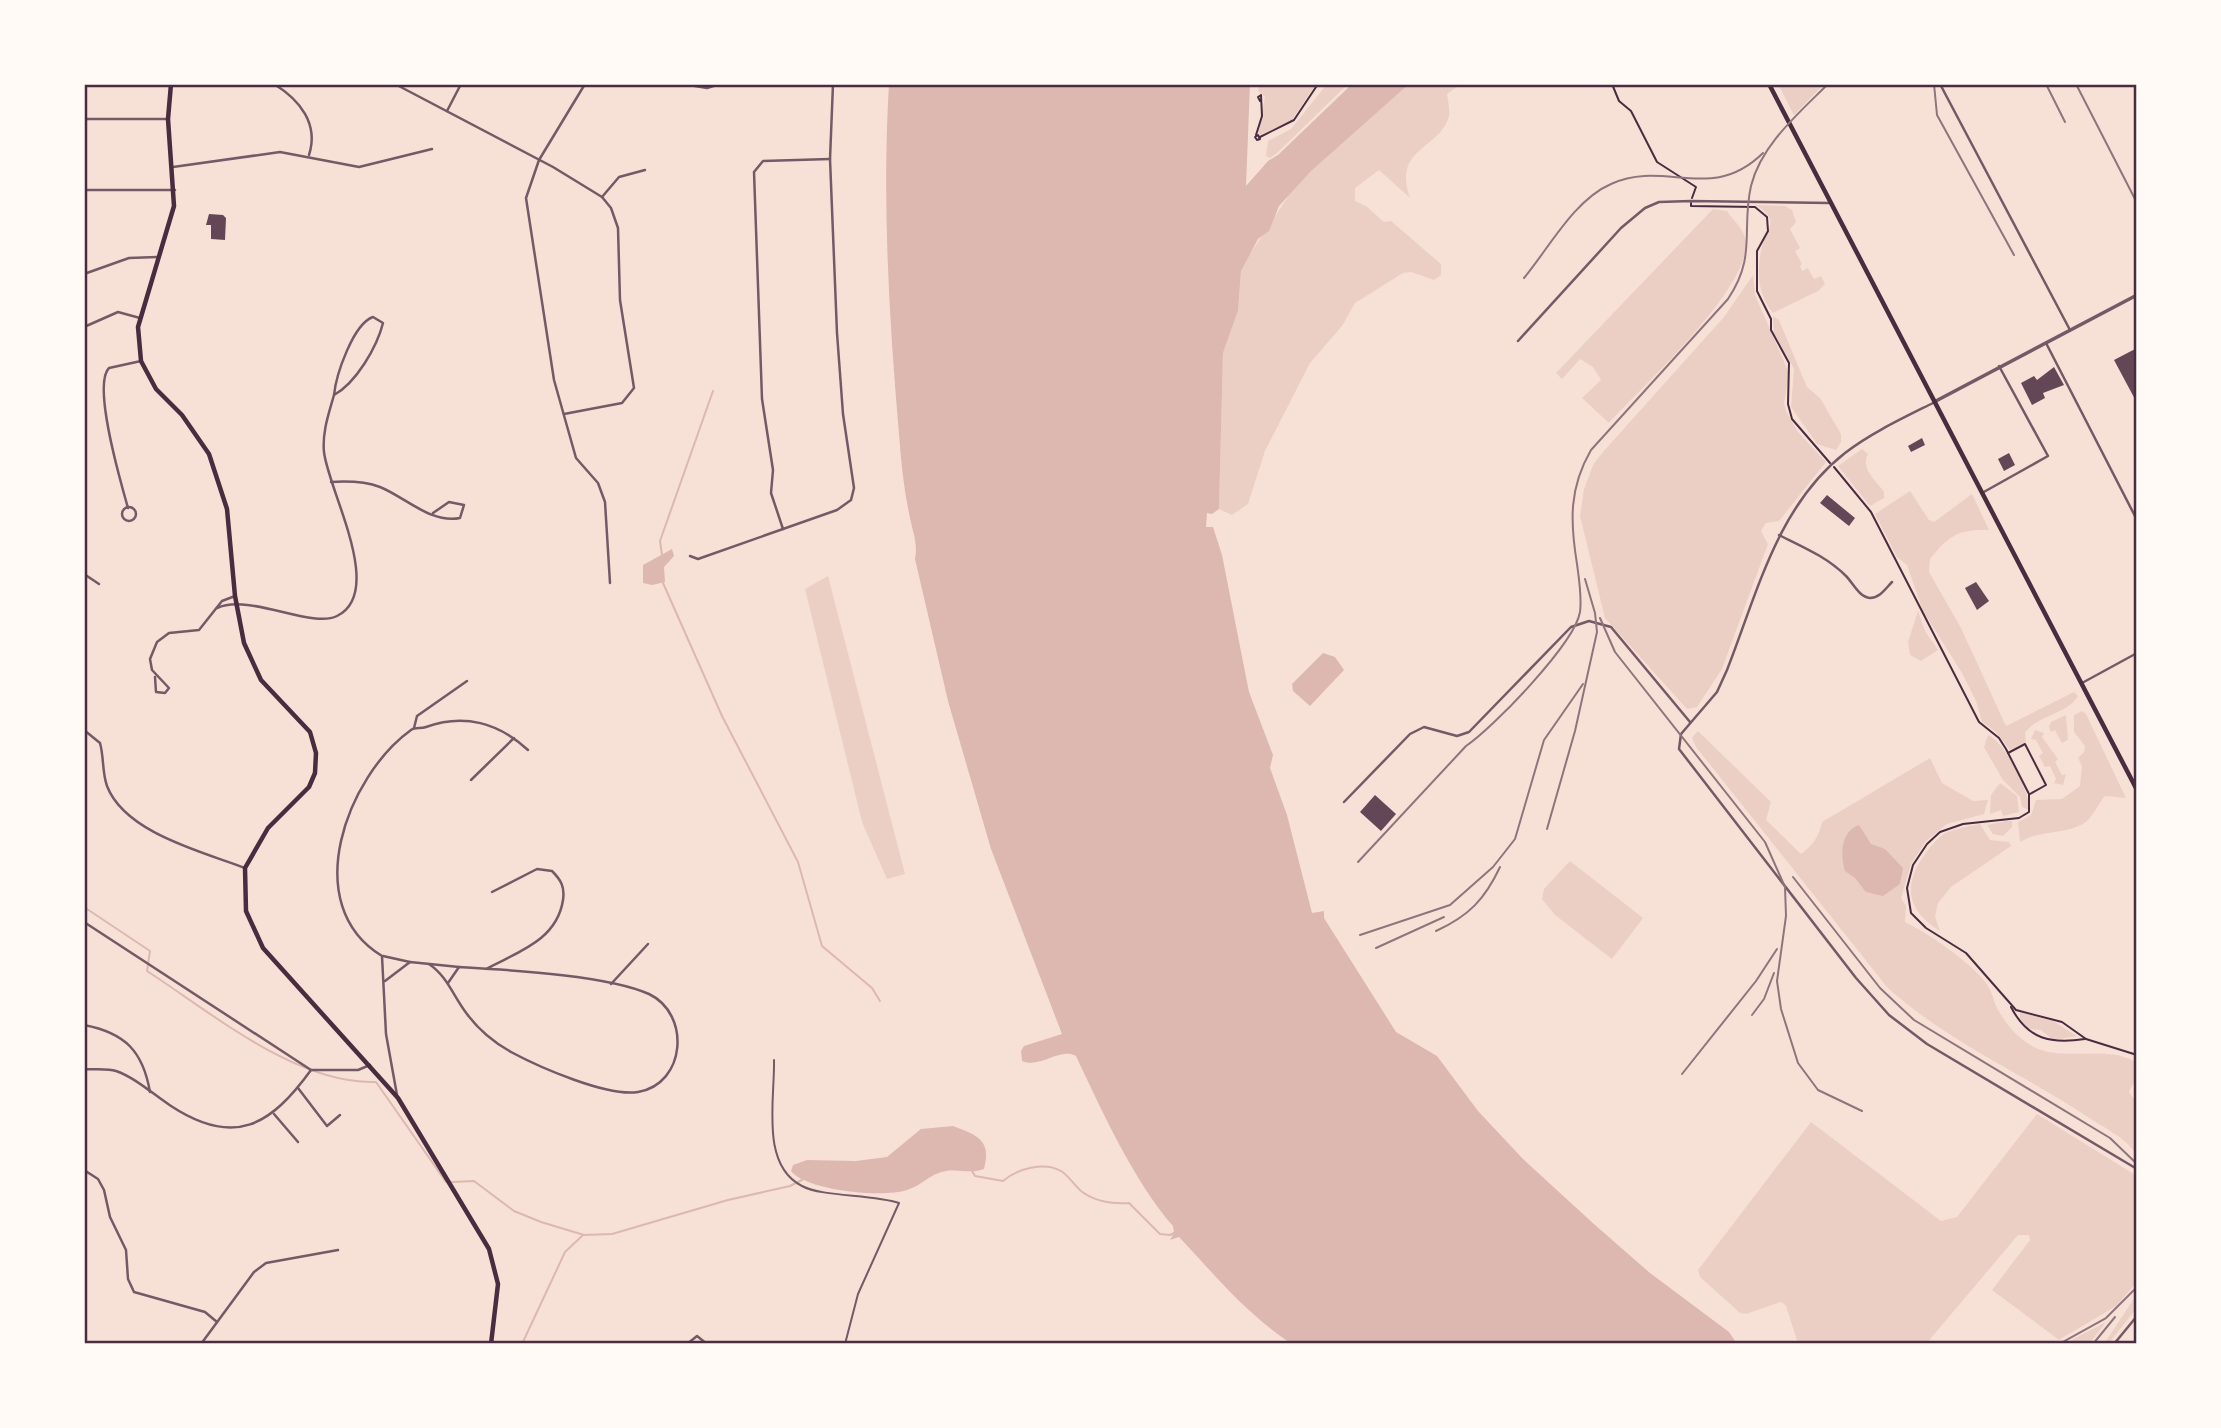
<svg xmlns="http://www.w3.org/2000/svg" width="2221" height="1428" viewBox="0 0 2221 1428" font-family="Quicksand,sans-serif">
<style>
.green{fill:#ebcfc5}
.water{fill:#dcb8b0}
.lines{fill:none;stroke-linecap:round;stroke-linejoin:round}
.stream{stroke:#dcb8b0;stroke-width:2}
.building{fill:#644757}
.path{stroke:#4a2c40;stroke-width:2}
.service{stroke:#755966;stroke-width:2}
.minor{stroke:#755966;stroke-width:2.5}
.tertiary{stroke:#755966;stroke-width:3.5}
.primary{stroke:#4a2c40;stroke-width:4.5}
.rail{stroke:#8f747c;stroke-width:2}
.neatline{fill:none;stroke:#4a2c40;stroke-width:2.5}
</style>
<rect width="100%" height="100%" fill="#f7e1d7"/>
<g class="green">
<path d="M1259,84H1316L1291,121L1260,135L1258,132L1265,97L1258,91Z"/>
<path d="M1327,84H1348L1277,153L1270,158L1266,156L1268,141L1291,129Z"/>
<path d="M1409,84H1461L1447,94C1448,101 1450,109 1449,116C1440,150 1392,147 1410,198L1379,170L1355,188V201L1366,206L1384,222L1391,221L1441,264V275L1434,280L1411,272L1403,273L1355,303L1342,326L1310,363L1265,451L1248,504L1232,515L1219,509L1223,353L1238,311L1241,271L1246,260L1293,189L1335,147Z"/>
<path d="M1778,84H1824L1794,115Z"/>
<path d="M1755,205L1785,206L1792,210L1796,222L1790,229L1800,248L1795,251L1802,264L1800,266L1802,271L1808,268L1814,279L1821,276L1825,284L1818,291L1773,313C1758,295 1757,274 1761,251C1764,231 1784,220 1755,205Z"/>
<path d="M1713,209L1727,211C1734,222 1745,229 1746,243C1748,290 1641,388 1609,423L1582,398L1601,380L1593,367L1580,359L1562,379L1556,373Z"/>
<path d="M1753,275L1755,295L1789,373L1784,404L1787,413L1798,432L1826,462L1779,521L1766,523L1761,531L1768,544L1722,669L1697,707L1687,709L1605,618L1580,516L1584,489L1593,465L1602,453L1724,317Z"/>
<path d="M1773,316L1779,320L1807,387L1820,398L1841,434V442L1836,450L1817,444L1791,407L1794,369L1774,333Z"/>
<path d="M1862,449L1868,454C1860,469 1876,480 1884,492V498L1870,506L1838,466Z"/>
<path d="M1910,491L1929,520L1934,522L1972,494L1989,530C1959,529 1949,535 1930,559L1929,572L1961,628L2006,726L2074,692L2078,696C2067,715 2037,715 2025,733L2026,742L2010,750L1996,732L1982,722L1976,701L1962,673L1923,611L1907,565L1897,557L1875,514Z"/>
<path d="M828,576L905,874L887,879L862,822L805,589Z"/>
<path d="M1918,611L1925,631L1938,650L1921,661L1910,655L1908,642Z"/>
<path d="M2082,711L2086,714L2126,798L2105,796C2099,803 2095,812 2089,819C2072,836 2039,829 2020,842L2018,822L2031,815L2036,800L2062,799L2080,786L2082,766L2078,758L2084,752L2085,746L2074,732V715Z"/>
<path d="M2066,715L2068,740L2062,743L2055,730L2051,732L2049,727L2051,722Z"/>
<path d="M2035,730L2044,733L2042,737L2058,759L2055,762L2062,775L2066,774L2063,785L2054,783L2056,779L2050,766L2045,767L2039,756L2043,753L2036,740L2031,739Z"/>
<path d="M1698,731L1771,802L1766,820L1801,854C1812,846 1819,837 1822,822L1930,758L1942,783L1973,801L1988,800L1984,814L1947,824L1926,841L1911,864L1901,898L1906,906L1905,922C1931,935 1969,961 1986,983C1992,991 1993,1000 1997,1008C2005,1023 2018,1039 2034,1047C2064,1062 2104,1045 2134,1061L2137,1076L2129,1092L2137,1103V1156C2128,1139 2106,1129 2091,1119C2024,1074 1947,1042 1887,987L1696,747L1692,738Z"/>
<path d="M1988,735C2004,741 2031,793 2029,810L2022,807L2020,797L2003,780L1984,747Z"/>
<path d="M2000,783L2017,796L2019,812L2003,816L2001,810L1990,814L1991,795Z"/>
<path d="M2006,821H2012V827L2003,836L1993,834L1987,825Z"/>
<path d="M1980,824L1990,840L2009,842L2011,846L1951,887L1938,903L1935,917L1940,931C1904,909 1903,882 1928,850C1933,844 1941,834 1948,832C1958,828 1969,826 1980,824Z"/>
<path d="M1570,861L1643,918L1612,959L1555,915L1542,899L1544,889Z"/>
<path d="M2020,1012L2053,1021L2077,1036L2053,1040L2041,1030L2029,1029L2020,1020Z"/>
<path d="M2037,1114L2137,1176V1282L2116,1306L2059,1340L1992,1290L2030,1240L2029,1235H2018L1926,1344H1798L1786,1306L1781,1302L1746,1314L1740,1313L1700,1277L1698,1270L1811,1122L1941,1221L1957,1217Z"/>
<path d="M2137,1294V1308L2108,1344H2104Z"/>
<path d="M2106,1322L2089,1344H2064Z"/>
</g>
<g class="water">
<path d="M889,84H1250L1246,186L1268,161L1278,155L1352,84H1409L1311,171L1279,206L1269,231L1258,239L1241,271L1238,311L1223,353L1219,509L1212,514L1207,513L1206,527H1213L1222,555L1249,692L1273,755L1270,768L1287,815L1312,913L1324,911V918L1396,1032L1437,1056L1478,1111L1523,1159L1595,1225L1650,1273L1729,1332L1737,1344H1292C1245,1313 1217,1277 1179,1237L1170,1240L1174,1233L1173,1226C1134,1182 1101,1109 1076,1056C1059,1047 1041,1069 1022,1061L1021,1051L1024,1046L1062,1034L991,849L948,701L915,559C918,544 913,533 910,518C904,491 901,462 899,434C889,318 882,201 889,84Z"/>
<path d="M672,549L674,556L664,567L665,582L652,585L643,583V565Z"/>
<path d="M1323,653L1335,657L1344,670L1310,706L1293,691L1292,684Z"/>
<path d="M1859,825L1871,844L1885,849L1903,868L1900,884L1883,896L1866,892L1855,878L1845,871C1840,854 1841,831 1859,825Z"/>
<path d="M953,1126C977,1135 992,1140 984,1169C972,1174 959,1169 946,1171C931,1173 921,1186 907,1190C883,1198 807,1191 791,1171L793,1165L807,1160L856,1161L887,1157L921,1129Z"/>
</g>
<g class="lines">
<g class="stream">
<path d="M662,555L660,541L713,391"/>
<path d="M663,583L722,716L798,862L822,946L872,988L880,1001"/>
<path d="M84,907L150,951L147,971C212,1013 297,1085 376,1082L446,1182"/>
<path d="M971,1169L975,1176L1003,1181C1017,1169 1044,1161 1061,1171C1069,1176 1074,1185 1081,1191C1095,1202 1112,1204 1129,1203L1160,1234L1170,1235L1176,1232"/>
<path d="M452,1182L474,1181L514,1211L541,1222L584,1235L612,1234L728,1200L790,1186L802,1180"/>
<path d="M522,1344L565,1252L583,1235"/>
</g>
</g>
<g class="building">
<path d="M209,214L223,215L226,218L225,240L211,239V225H206Z"/>
<path d="M2137,348V403L2114,360Z"/>
<path d="M2054,367L2064,385L2043,393L2045,398L2032,405L2021,383L2034,376L2037,380Z"/>
<path d="M1922,438L1925,445L1911,452L1908,446Z"/>
<path d="M2009,453L2015,465L2004,471L1998,459Z"/>
<path d="M1827,495L1855,518L1849,526L1820,503Z"/>
<path d="M1976,582L1989,601L1977,610L1965,588Z"/>
<path d="M1375,795L1396,814L1381,831L1360,812Z"/>
</g>
<g class="lines">
<g class="path">
<path d="M1612,84L1619,101L1631,111L1657,162L1696,187L1692,198"/>
<path d="M1256,135L1262,116L1261,95L1258,97L1260,101"/>
<path d="M1258,135L1260,139L1257,140L1255,137Z"/>
<path d="M1260,137L1294,120L1318,84"/>
<path d="M1691,203V206L1755,207L1767,217L1768,231L1757,251V291L1771,319V330L1789,363L1788,404L1792,419L1830,463"/>
<path d="M1834,467L1871,512L1979,722L1999,738L2006,749L2029,794V812L2019,818L1963,824L1940,832L1927,844L1913,865L1907,888L1911,913L1926,928L1966,953L2016,1010L2062,1022L2086,1039L2137,1055"/>
<path d="M2008,753L2025,744L2046,785L2030,794"/>
<path d="M2011,1007C2028,1040 2051,1044 2085,1039"/>
</g>
<path class="service" d="M774,1060C775,1099 760,1165 802,1186C822,1197 873,1194 899,1203L858,1294L845,1344"/>
<g class="minor">
<path d="M274,84C300,100 319,124 309,155"/>
<path d="M395,84L553,167L602,197L611,208L618,228L620,300L634,388L622,403L564,414"/>
<path d="M585,84L539,160L526,198L554,380L576,458L598,483L605,502L610,583"/>
<path d="M683,84L707,88L720,84"/>
<path d="M1940,84L2070,330"/>
<path d="M447,111L461,84"/>
<path d="M84,119H168"/>
<path d="M173,167L280,152L359,167L432,149"/>
<path d="M84,190H175"/>
<path d="M602,197L619,177L645,170"/>
<path d="M84,274L129,258L157,257"/>
<path d="M373,317L383,323C377,347 356,383 334,395C336,375 353,324 373,317Z"/>
<path d="M84,327L118,312L140,318"/>
<path d="M1518,341L1621,228L1645,208L1659,202L1691,201L1829,203"/>
<path d="M2046,343L2137,520"/>
<path d="M1933,403C1903,418 1871,433 1845,453C1777,506 1757,594 1727,670L1717,692L1681,734L1679,749L1856,978L1889,1015L1927,1044L2137,1169"/>
<path d="M331,482C348,481 364,481 380,487C405,497 431,524 460,518L464,505L449,502L433,513"/>
<path d="M1982,493L2048,456L1999,366"/>
<circle cx="129" cy="514" r="7"/>
<path d="M128,508C121,483 92,385 109,368L141,361"/>
<path d="M783,529L771,493L773,470L762,399L754,172L763,161L830,159"/>
<path d="M1779,535C1803,547 1827,557 1846,576C1853,583 1859,597 1870,598C1880,598 1886,588 1892,582"/>
<path d="M690,556L698,559L837,510L851,500L854,488L843,414L837,333L830,159L833,84"/>
<path d="M84,574L99,584"/>
<path d="M217,608C249,593 312,629 337,616C386,592 328,490 324,452C322,432 329,413 334,395"/>
<path d="M155,677L156,692L165,693L169,688L152,670L150,659L157,642L169,633L199,630L222,601L235,596"/>
<path d="M2082,683L2137,653"/>
<path d="M414,728L417,716L467,681"/>
<path d="M84,730L100,743C104,757 102,772 107,786C125,833 203,852 245,868"/>
<path d="M471,780L514,738"/>
<path d="M1344,802L1410,734L1424,727L1457,736L1469,732L1571,627L1589,621L1611,627L1690,722"/>
<path d="M84,922L311,1070H358L370,1065"/>
<path d="M383,956L410,962"/>
<path d="M429,964C448,977 453,996 467,1014C478,1029 495,1043 511,1052C539,1067 607,1097 638,1092C686,1084 691,1014 649,994C607,975 508,970 459,967L448,983"/>
<path d="M486,969C518,952 557,940 563,900C565,887 561,880 552,871L537,869L492,892"/>
<path d="M385,981L410,962L459,967"/>
<path d="M611,984L648,944"/>
<path d="M84,1025C126,1033 143,1052 150,1092"/>
<path d="M84,1069C94,1070 107,1068 116,1071C136,1078 154,1095 171,1106C235,1148 271,1125 311,1070"/>
<path d="M298,1088L327,1126L340,1115"/>
<path d="M397,1095L386,1034L382,956C298,905 347,776 411,730C415,727 421,729 426,727C464,713 499,723 528,750"/>
<path d="M274,1114L298,1142"/>
<path d="M84,1170L98,1179L104,1190L110,1217L126,1250L128,1279L134,1292L205,1312L217,1322"/>
<path d="M201,1344L254,1272L266,1263L338,1250"/>
<path d="M687,1344L697,1336L707,1344"/>
<path d="M2114,1344L2137,1316"/>
</g>
<path class="tertiary" d="M1934,402L2137,295"/>
<g class="primary">
<path d="M171,84L168,119L174,206L138,327L141,361L156,389L182,415L209,454L227,509L235,596L244,643L261,680L310,732L316,753L315,773L309,787L268,828L245,868L246,911L263,948L398,1098L489,1249L498,1284L491,1344"/>
<path d="M1769,84L2137,790"/>
</g>
<g class="rail">
<path d="M1934,84L1937,115L2014,255"/>
<path d="M2046,84L2065,122"/>
<path d="M2076,84L2137,203"/>
<path d="M1524,278C1549,248 1574,200 1611,184C1665,159 1711,204 1763,153"/>
<path d="M1600,618L1615,652L1765,842L1785,887L1786,916L1777,981L1781,1009L1798,1063L1818,1090L1862,1111"/>
<path d="M1547,829L1575,731L1597,632L1595,613L1585,579"/>
<path d="M1358,862L1466,746C1493,728 1575,643 1580,612C1582,597 1579,579 1577,564C1570,521 1569,488 1591,450L1728,299C1757,256 1741,230 1751,186C1761,145 1799,113 1828,84"/>
<path d="M1793,877L1880,988L1914,1020L2110,1138L2137,1164"/>
<path d="M1436,931C1469,916 1485,899 1500,867"/>
<path d="M1360,935L1450,905L1493,867L1515,839L1544,740L1583,684"/>
<path d="M1376,948L1444,917"/>
<path d="M1752,1015L1764,999L1774,973"/>
<path d="M1682,1074L1756,981L1777,949"/>
<path d="M2059,1344L2106,1318L2137,1287"/>
<path d="M2093,1344L2115,1317"/>
</g>
</g>
<rect width="2221" height="1428" fill="none" stroke="#fffaf5" stroke-width="172"/>
<rect x="86" y="86" width="2049" height="1256" class="neatline"/>
</svg>
